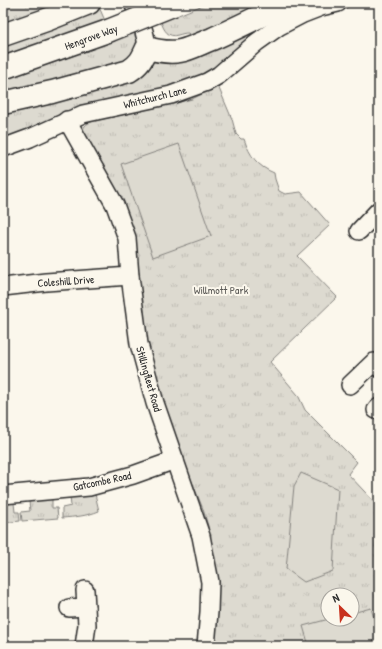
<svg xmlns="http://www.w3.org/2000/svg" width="382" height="649" viewBox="0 0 382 649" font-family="'Patrick Hand',sans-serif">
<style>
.grass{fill:url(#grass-tufts);stroke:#84827e;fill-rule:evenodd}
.pitch{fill:#dddad0;stroke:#84827e}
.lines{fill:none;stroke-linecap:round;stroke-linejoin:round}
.minor-casing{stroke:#2b2b2b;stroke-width:20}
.highway-casing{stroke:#2b2b2b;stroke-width:25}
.minor{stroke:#fbf7ec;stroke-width:17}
.highway{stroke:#fbf7ec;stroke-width:22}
.highway-bridge-casing{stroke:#2b2b2b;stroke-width:25;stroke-linecap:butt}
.highway-bridge{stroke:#fbf7ec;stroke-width:22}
.labels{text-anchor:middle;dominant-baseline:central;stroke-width:4;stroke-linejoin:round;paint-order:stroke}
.street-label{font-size:11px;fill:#2b2b2b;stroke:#fbf7ec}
.park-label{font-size:11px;fill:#585754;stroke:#fbf7ec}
</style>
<defs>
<pattern id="grass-tufts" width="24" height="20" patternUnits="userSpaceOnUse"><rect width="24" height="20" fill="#dddad0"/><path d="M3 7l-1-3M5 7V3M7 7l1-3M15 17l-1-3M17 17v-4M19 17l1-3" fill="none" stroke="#bebbb3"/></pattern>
</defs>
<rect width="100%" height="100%" fill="#fbf7ec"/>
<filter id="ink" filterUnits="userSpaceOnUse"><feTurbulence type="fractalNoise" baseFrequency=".025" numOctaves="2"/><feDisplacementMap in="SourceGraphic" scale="8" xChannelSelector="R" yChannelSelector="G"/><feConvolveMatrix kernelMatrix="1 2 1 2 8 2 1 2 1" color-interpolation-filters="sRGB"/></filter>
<g filter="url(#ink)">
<g class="grass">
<path d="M3,3H68L3,26Z"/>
<path d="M208,3H268L191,40L190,35L188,33C184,33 182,34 178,35C168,38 164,30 161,22Z"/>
<path d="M300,3H324L227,64L179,86L88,104L74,109L59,115L40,127L3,144V113L113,85L140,77L155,57L290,8Z"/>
<path d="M99,7L106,23L3,60V42L55,24Z"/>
<path d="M137,32L141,42L131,62L3,96V79L61,60Z"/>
<path d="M218,86L232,119L236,134L241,139H244C250,156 257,166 274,173L275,179L279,191L285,194L301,192L330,225L297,256L337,297L270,362L298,395L305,410L357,462L348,474L379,507V515L375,547L379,552V646H214L215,570L208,526L203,509L167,420L147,347L134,253L82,136C83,126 85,124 94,121L176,103L192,99ZM328,595H352V619H328Z"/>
<path d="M95,494L99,511C87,516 75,517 62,518V508L71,506L70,497Z"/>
<path d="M52,499V508H57L58,518L22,521L21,512L30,511L29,501Z"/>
<path d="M14,503L15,512H19L20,521L3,523V504Z"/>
</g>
<g class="pitch">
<path d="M179,144L211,236L153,257L121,164Z"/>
<path d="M301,473L338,489L333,571L304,582L286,569L294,486Z"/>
<path d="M371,608L379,636V646H309L303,626L329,619H352V613Z"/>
</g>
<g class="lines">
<g class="minor-casing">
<g id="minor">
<path d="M133,3C139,17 146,32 147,48"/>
<path d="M67,120L115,205L127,238L130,276L139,344L155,403L201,536L210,582L209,612L206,646"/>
<path d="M3,148L30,138L83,114L171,95L207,82L219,75L257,42L278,27L303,14L321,7L338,3"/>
<path d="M359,231L379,210"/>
<path d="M3,287L46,282L130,276"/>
<path d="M350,385L374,362L379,368"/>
<path d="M376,410L379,407"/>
<path d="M3,495L89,487L133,475L175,460"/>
<path d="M69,608L86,607"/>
<path d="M84,646L87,625L85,590"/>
</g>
</g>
<g class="highway-casing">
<g id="highway">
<path d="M3,35L49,19L89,3"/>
<path d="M3,68L108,31"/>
<path d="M3,103L52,92L129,71C140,64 142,59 147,48C158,51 169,53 180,51C191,49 201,43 212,39C237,28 262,15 287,3"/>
</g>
</g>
<use href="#minor" class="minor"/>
<use href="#highway" class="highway"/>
<g class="highway-bridge-casing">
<path id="highway-bridge" d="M108,31L173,5"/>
</g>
<use href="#highway-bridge" class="highway-bridge"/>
</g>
</g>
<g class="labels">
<g class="street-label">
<text transform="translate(91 37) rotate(-20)">Hengrove Way</text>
<text transform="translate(155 97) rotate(-14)">Whitchurch Lane</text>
<text transform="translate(66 281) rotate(-4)">Coleshill Drive</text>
<text transform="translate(149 379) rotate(74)">Stillingfleet Road</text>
<text transform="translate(102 481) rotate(-12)">Gatcombe Road</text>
</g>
<g class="park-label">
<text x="221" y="290">Willmott Park</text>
</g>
</g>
<rect width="382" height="649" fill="none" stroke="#fbf7ec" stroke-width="16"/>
<rect x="8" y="8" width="366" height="633" fill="none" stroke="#2b2b2b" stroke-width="1.5" filter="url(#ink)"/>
<g transform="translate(340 607) rotate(335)"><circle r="19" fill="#fbf7ec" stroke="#a8a59f"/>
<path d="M0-3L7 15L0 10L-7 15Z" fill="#c8321e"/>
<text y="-6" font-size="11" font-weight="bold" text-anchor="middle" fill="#2b2b2b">N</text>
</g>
</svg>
